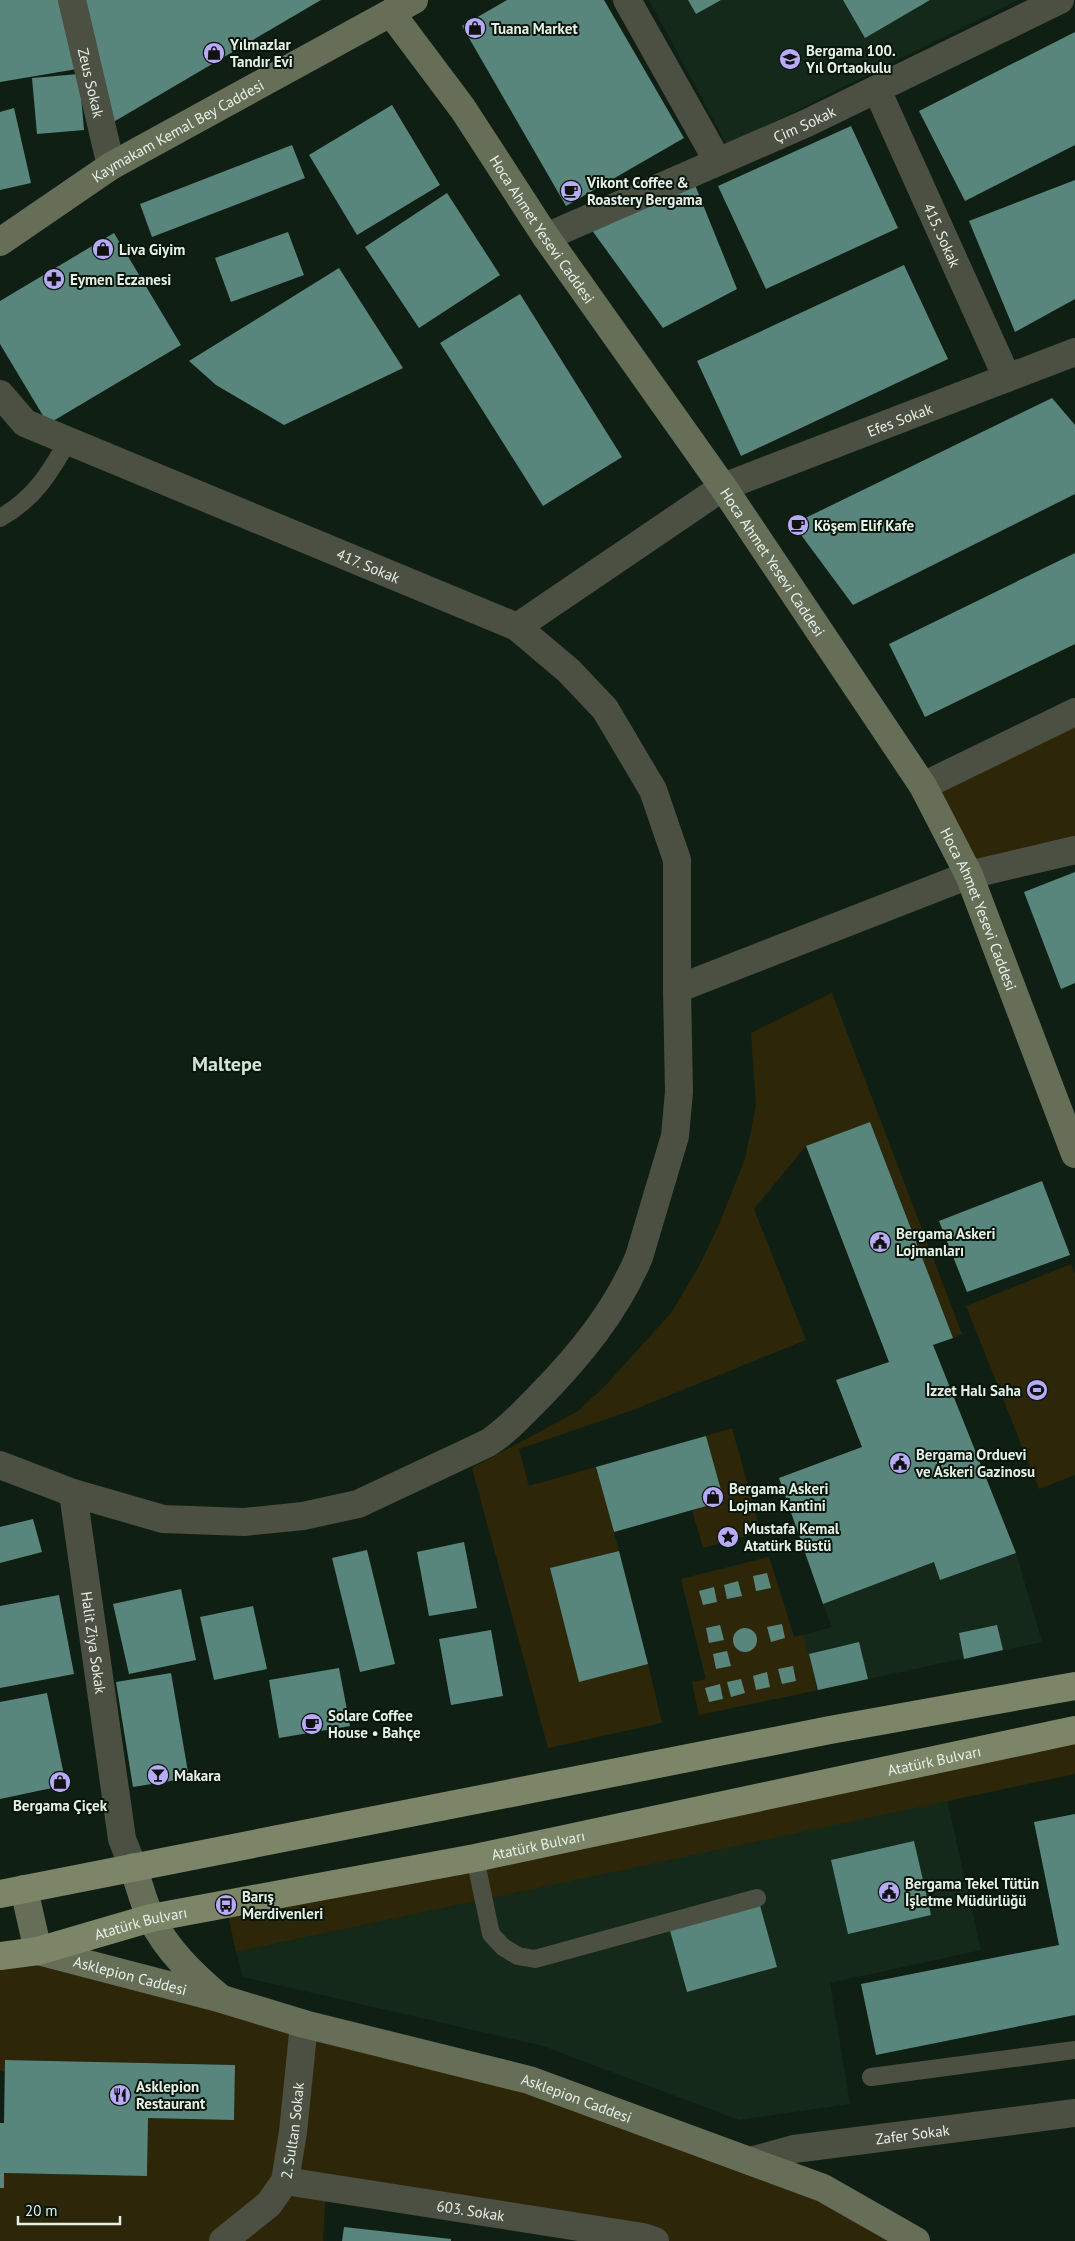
<svg xmlns="http://www.w3.org/2000/svg" width="1075" height="2241" viewBox="0 0 1075 2241" font-family="'PT Sans',sans-serif">
<style>
.built{fill:#15291a}
.green{fill:#2e2608}
.building{fill:#59867c}
.lines{fill:none;stroke-linecap:round;stroke-linejoin:round}
.service{stroke:#4b5042;stroke-width:18}
.minor{stroke:#4b5042;stroke-width:28}
.secondary{stroke:#676e57;stroke-width:28}
.primary{stroke:#7c8568;stroke-width:28}
.labels{text-anchor:middle;dominant-baseline:central;stroke-width:4;stroke-linejoin:round;paint-order:stroke}
.poi-label{font-size:15px;font-weight:bold;fill:#e6f0e8;stroke:#08160b;text-anchor:start}
.street-label{font-size:15px;fill:#e6f0e8;stroke:#08160b}
.district-label{font-size:20px;font-weight:bold;fill:#d3e6d6;stroke:#08160b}
</style>
<rect width="100%" height="100%" fill="#101f14"/>
<g class="built">
<path d="M649,0H1018L727,145Z"/>
<path d="M1016,1553L1042,1642L868,1679L858,1642L809,1654L818,1690L699,1715L692,1682L706,1679L681,1579L769,1557L794,1637L832,1627L823,1604L934,1562L940,1580Z"/>
<path d="M947,1800L981,1950L830,1983L850,2104L739,2120L543,2046L243,1977L236,1952Z"/>
</g>
<g class="green">
<path d="M1075,712V850L969,875L923,786Z"/>
<path d="M832,993L962,1334L953,1338L870,1122L806,1146L754,1209L806,1340L633,1410L519,1449L529,1486L596,1467L619,1551L550,1568L579,1681L648,1664L662,1723L548,1748L472,1468L578,1411L606,1385L671,1313L697,1270L718,1227L745,1159L756,1105L751,1033Z"/>
<path d="M1071,1264L1075,1275V1475L1039,1489L966,1306Z"/>
<path d="M732,1428L761,1532L703,1548L692,1510L724,1500L706,1436Z"/>
<path d="M769,1557L794,1637L803,1635L818,1690L699,1715L692,1682L706,1679L681,1579Z"/>
<path d="M1075,1730V1774L236,1952L226,1905Z"/>
<path d="M0,1956L529,2080L916,2241H655L326,2188L323,2241H0V2188L4,2173L147,2176L148,2118L234,2120L235,2065L6,2060L5,2072L0,2071Z"/>
</g>
<g class="building">
<path d="M0,0H65L77,69L0,82Z"/>
<path d="M84,0H321L110,124Z"/>
<path d="M507,0H604L684,138L566,206L462,26Z"/>
<path d="M688,0H721L696,14Z"/>
<path d="M843,0H930L865,38Z"/>
<path d="M1075,32V145L965,201L919,111Z"/>
<path d="M79,74L84,130L37,134L32,78Z"/>
<path d="M392,105L440,185L357,235L309,155Z"/>
<path d="M14,108L31,183L0,190V112Z"/>
<path d="M851,126L898,228L766,289L718,186Z"/>
<path d="M292,145L305,178L152,237L140,204Z"/>
<path d="M693,180L737,289L663,328L591,229Z"/>
<path d="M1075,180V299L1015,332L969,221Z"/>
<path d="M447,193L500,275L419,328L365,247Z"/>
<path d="M288,232L304,275L231,302L215,258Z"/>
<path d="M114,233L181,345L48,424L0,344V301Z"/>
<path d="M904,265L948,359L741,456L697,361Z"/>
<path d="M339,268L403,368L284,425L216,385L189,361Z"/>
<path d="M520,294L622,457L543,506L440,343Z"/>
<path d="M1052,398L1075,425V494L853,605L793,524Z"/>
<path d="M1075,553V644L925,717L889,644Z"/>
<path d="M1075,872V983L1061,989L1024,892Z"/>
<path d="M870,1122L953,1338L933,1345L1016,1553L940,1580L934,1562L823,1604L779,1478L862,1447L836,1380L889,1362L806,1146Z"/>
<path d="M1042,1181L1070,1255L967,1292L939,1221Z"/>
<path d="M706,1436L724,1501L614,1532L596,1467Z"/>
<path d="M33,1519L42,1552L0,1563V1527Z"/>
<path d="M464,1542L477,1608L429,1616L417,1552Z"/>
<path d="M367,1550L395,1664L360,1672L332,1558Z"/>
<path d="M619,1551L648,1664L579,1682L550,1568Z"/>
<path d="M767,1573L771,1588L756,1591L753,1576Z"/>
<path d="M738,1581L742,1596L727,1599L724,1585Z"/>
<path d="M714,1587L717,1602L703,1605L699,1591Z"/>
<path d="M181,1589L196,1660L129,1674L113,1604Z"/>
<path d="M59,1595L74,1674L0,1688V1606Z"/>
<path d="M253,1606L267,1669L214,1680L200,1617Z"/>
<path d="M782,1624L785,1638L771,1642L767,1627Z"/>
<path d="M720,1625L724,1640L709,1643L706,1628Z"/>
<path d="M997,1625L1003,1650L964,1659L959,1633Z"/>
<circle cx="745" cy="1640" r="12"/>
<path d="M491,1630L503,1696L451,1705L439,1639Z"/>
<path d="M859,1642L868,1679L818,1690L809,1654Z"/>
<path d="M727,1651L731,1666L716,1669L713,1654Z"/>
<path d="M793,1666L796,1681L782,1684L778,1669Z"/>
<path d="M339,1668L350,1726L279,1738L269,1680Z"/>
<path d="M767,1672L770,1687L756,1690L753,1676Z"/>
<path d="M171,1673L189,1778L133,1787L116,1682Z"/>
<path d="M741,1679L745,1693L731,1697L727,1682Z"/>
<path d="M720,1684L723,1699L709,1702L705,1688Z"/>
<path d="M47,1693L66,1785L0,1799V1702Z"/>
<path d="M1075,1814V2015L876,2055L861,1984L1059,1945L1034,1822Z"/>
<path d="M914,1841L931,1915L848,1934L831,1860Z"/>
<path d="M759,1902L777,1967L687,1992L669,1927Z"/>
<path d="M5,2060L235,2065L234,2120L148,2118L147,2176L4,2173V2188H0V2123H4Z"/>
<path d="M344,2227L451,2239V2241H342Z"/>
</g>
<g class="lines">
<g class="service">
<path d="M0,518C34,499 49,474 68,441"/>
<path d="M475,1858L491,1934L503,1947L518,1956L535,1959L757,1898"/>
<path d="M871,2077L1075,2050"/>
</g>
<g class="minor">
<path id="s1" d="M72,0L111,166"/>
<path d="M627,0L717,160"/>
<path id="s2" d="M877,90L1007,378"/>
<path id="s3" d="M546,237L807,123L1060,0"/>
<path id="s4" d="M0,394L25,423L517,627L723,487L1075,352"/>
<path d="M517,627L569,671L605,709L653,790L677,860V989"/>
<path d="M923,786L1075,712"/>
<path d="M0,1465L73,1493L163,1519L244,1522L303,1516L358,1504L488,1443C507,1431 523,1413 539,1397C580,1355 616,1311 639,1257L675,1136L679,1092L677,989L969,875L1075,850"/>
<path id="s5" d="M73,1493L122,1839L133,1867"/>
<path id="s6" d="M750,2161L794,2149L1075,2113"/>
<path id="s7" d="M285,2181L643,2237L655,2241"/>
<path id="s8" d="M223,2241L269,2204L285,2181L293,2132L304,2024"/>
</g>
<g class="secondary">
<path id="s9" d="M391,13L463,109L546,237L723,487L923,786L969,875L1075,1154"/>
<path id="s10" d="M0,242L111,166L414,0"/>
<path d="M133,1867C139,1883 143,1902 151,1918C167,1950 192,1974 219,1997"/>
<path id="s11" d="M24,1889L38,1951L222,1999L304,2024L529,2080L823,2188L916,2241"/>
</g>
<g class="primary">
<path d="M0,1894L830,1730L1075,1686"/>
<path id="s12" d="M0,1956L38,1951L151,1918L475,1858L1075,1730"/>
</g>
</g>
<defs>
<g id="shop-disc" transform="scale(1.125)"><circle r="9.5" fill="#b7abf8" stroke="#08160b"/><path d="M-5-2.5h2.3a2.7 3.5 0 0 1 5.4 0H5L5.5 6h-11ZM-1.5-2.5h3a1.5 2.3 0 0 0-3 0Z" fill="#111"/></g>
<g id="school-disc" transform="scale(1.125)"><circle r="9.5" fill="#b7abf8" stroke="#08160b"/><path d="M0-5L7-2L0 1L-7-2ZM-4 1L0 2.5L4 1V4Q0 6-4 4Z" fill="#111"/></g>
<g id="cafe-disc" transform="scale(1.125)"><circle r="9.5" fill="#b7abf8" stroke="#08160b"/><path d="M-5.5-4.5H6V0H3Q3 3.5 0 3.5H-2.5Q-5.5 3.5-5.5 0ZM3-3.2v2h1.7v-2ZM-6 4.5H4V6H-6Z" fill="#111"/></g>
<g id="pharmacy-disc" transform="scale(1.125)"><circle r="9.5" fill="#b7abf8" stroke="#08160b"/><path d="M-2-6h4v4h4v4h-4v4h-4v-4h-4v-4h4Z" fill="#111"/></g>
<g id="civic-disc" transform="scale(1.125)"><circle r="9.5" fill="#b7abf8" stroke="#08160b"/><path d="M-.6-6.5H3V-4.5H.6V-3L4-1V1h2V6H-6V1h2V-1L-.6-3ZM-1.2 2.5V6h2.4V2.5Z" fill="#111"/></g>
<g id="stadium-disc" transform="scale(1.125)"><circle r="9.5" fill="#b7abf8" stroke="#08160b"/><path d="M0-5a6.5 5 0 1 0 0 10a6.5 5 0 1 0 0-10ZM-3.5-1.8h7v3.6h-7Z" fill="#111"/></g>
<g id="sight-disc" transform="scale(1.125)"><circle r="9.5" fill="#b7abf8" stroke="#08160b"/><path d="M0-6L1.8-2.2L6-1.7L2.9 1.2L3.7 5.4L0 3.3L-3.7 5.4L-2.9 1.2L-6-1.7L-1.8-2.2Z" fill="#111"/></g>
<g id="bar-disc" transform="scale(1.125)"><circle r="9.5" fill="#b7abf8" stroke="#08160b"/><path d="M-6-5H6L.8 .8V4.5H3.5V6h-7V4.5H-.8V.8Z" fill="#111"/></g>
<g id="bus-disc" transform="scale(1.125)"><circle r="9.5" fill="#b7abf8" stroke="#08160b"/><path d="M-5-6H5V4H4V6H2V4H-2V6H-4V4H-5ZM-3.5-4V0h7V-4ZM-3.5 1.2v1.5H-2V1.2ZM2 1.2v1.5H3.5V1.2Z" fill="#111"/></g>
<g id="restaurant-disc" transform="scale(1.125)"><circle r="9.5" fill="#b7abf8" stroke="#08160b"/><path d="M-5-6h1v4h1v-4h1v4h1v-4h1v5L-1.5 .5V6h-2V.5L-5-1ZM5-6V6H3V1.5H1.5Q1.5-4 5-6Z" fill="#111"/></g>
</defs>
<g fill-rule="evenodd">
<use href="#shop-disc" x="475" y="28"/>
<use href="#shop-disc" x="214" y="53"/>
<use href="#school-disc" x="790" y="59"/>
<use href="#cafe-disc" x="571" y="191"/>
<use href="#shop-disc" x="103" y="249"/>
<use href="#pharmacy-disc" x="54" y="279"/>
<use href="#cafe-disc" x="798" y="525"/>
<use href="#civic-disc" x="880" y="1242"/>
<use href="#stadium-disc" x="1037" y="1390"/>
<use href="#civic-disc" x="900" y="1463"/>
<use href="#shop-disc" x="713" y="1497"/>
<use href="#sight-disc" x="728" y="1537"/>
<use href="#cafe-disc" x="312" y="1724"/>
<use href="#bar-disc" x="158" y="1775"/>
<use href="#shop-disc" x="60" y="1782"/>
<use href="#civic-disc" x="889" y="1892"/>
<use href="#bus-disc" x="226" y="1905"/>
<use href="#restaurant-disc" x="120" y="2095"/>
</g>
<g class="labels">
<g class="poi-label">
<text x="491" y="28">Tuana Market</text>
<text x="230" y="44">Yılmazlar<tspan x="230" dy="17">Tandır Evi</tspan></text>
<text x="806" y="50">Bergama 100.<tspan x="806" dy="17">Yıl Ortaokulu</tspan></text>
<text x="587" y="182">Vikont Coffee &amp;<tspan x="587" dy="17">Roastery Bergama</tspan></text>
<text x="119" y="249">Liva Giyim</text>
<text x="70" y="279">Eymen Eczanesi</text>
<text x="814" y="525">Köşem Elif Kafe</text>
<text x="896" y="1233">Bergama Askeri<tspan x="896" dy="17">Lojmanları</tspan></text>
<text x="1021" y="1390" text-anchor="end">İzzet Halı Saha</text>
<text x="916" y="1454">Bergama Orduevi<tspan x="916" dy="17">ve Askeri Gazinosu</tspan></text>
<text x="729" y="1488">Bergama Askeri<tspan x="729" dy="17">Lojman Kantini</tspan></text>
<text x="744" y="1528">Mustafa Kemal<tspan x="744" dy="17">Atatürk Büstü</tspan></text>
<text x="328" y="1715">Solare Coffee<tspan x="328" dy="17">House • Bahçe</tspan></text>
<text x="174" y="1775">Makara</text>
<text x="60" y="1805" text-anchor="middle">Bergama Çiçek</text>
<text x="905" y="1883">Bergama Tekel Tütün<tspan x="905" dy="17">İşletme Müdürlüğü</tspan></text>
<text x="242" y="1896">Barış<tspan x="242" dy="17">Merdivenleri</tspan></text>
<text x="136" y="2086">Asklepion<tspan x="136" dy="17">Restaurant</tspan></text>
</g>
<g class="street-label">
<text stroke="none"><textPath href="#s1" startOffset="85">Zeus Sokak</textPath></text>
<text stroke="none"><textPath href="#s3" startOffset="282">Çim Sokak</textPath></text>
<text stroke="none"><textPath href="#s10" startOffset="210">Kaymakam Kemal Bey Caddesi</textPath></text>
<text stroke="none"><textPath href="#s9" startOffset="264">Hoca Ahmet Yesevi Caddesi</textPath></text>
<text stroke="none"><textPath href="#s2" startOffset="159">415. Sokak</textPath></text>
<text stroke="none"><textPath href="#s4" startOffset="1009">Efes Sokak</textPath></text>
<text stroke="none"><textPath href="#s9" startOffset="669">Hoca Ahmet Yesevi Caddesi</textPath></text>
<text stroke="none"><textPath href="#s4" startOffset="410">417. Sokak</textPath></text>
<text stroke="none"><textPath href="#s9" startOffset="1074">Hoca Ahmet Yesevi Caddesi</textPath></text>
<text stroke="none"><textPath href="#s5" startOffset="151">Halit Ziya Sokak</textPath></text>
<text stroke="none"><textPath href="#s12" startOffset="955">Atatürk Bulvarı</textPath></text>
<text stroke="none"><textPath href="#s12" startOffset="550">Atatürk Bulvarı</textPath></text>
<text stroke="none"><textPath href="#s12" startOffset="145">Atatürk Bulvarı</textPath></text>
<text stroke="none"><textPath href="#s11" startOffset="159">Asklepion Caddesi</textPath></text>
<text stroke="none"><textPath href="#s11" startOffset="622">Asklepion Caddesi</textPath></text>
<text stroke="none"><textPath href="#s8" startOffset="138">2. Sultan Sokak</textPath></text>
<text stroke="none"><textPath href="#s6" startOffset="165">Zafer Sokak</textPath></text>
<text stroke="none"><textPath href="#s7" startOffset="188">603. Sokak</textPath></text>
</g>
<g class="district-label">
<text x="227" y="1064">Maltepe</text>
</g>
</g>
<path d="M18 2216v8h102v-8" fill="none" stroke="#e6f0e8" stroke-width="2.5"/>
<text x="25" y="2216" font-size="15" fill="#e6f0e8" stroke="#08160b" stroke-width="4" paint-order="stroke">20 m</text>
</svg>
